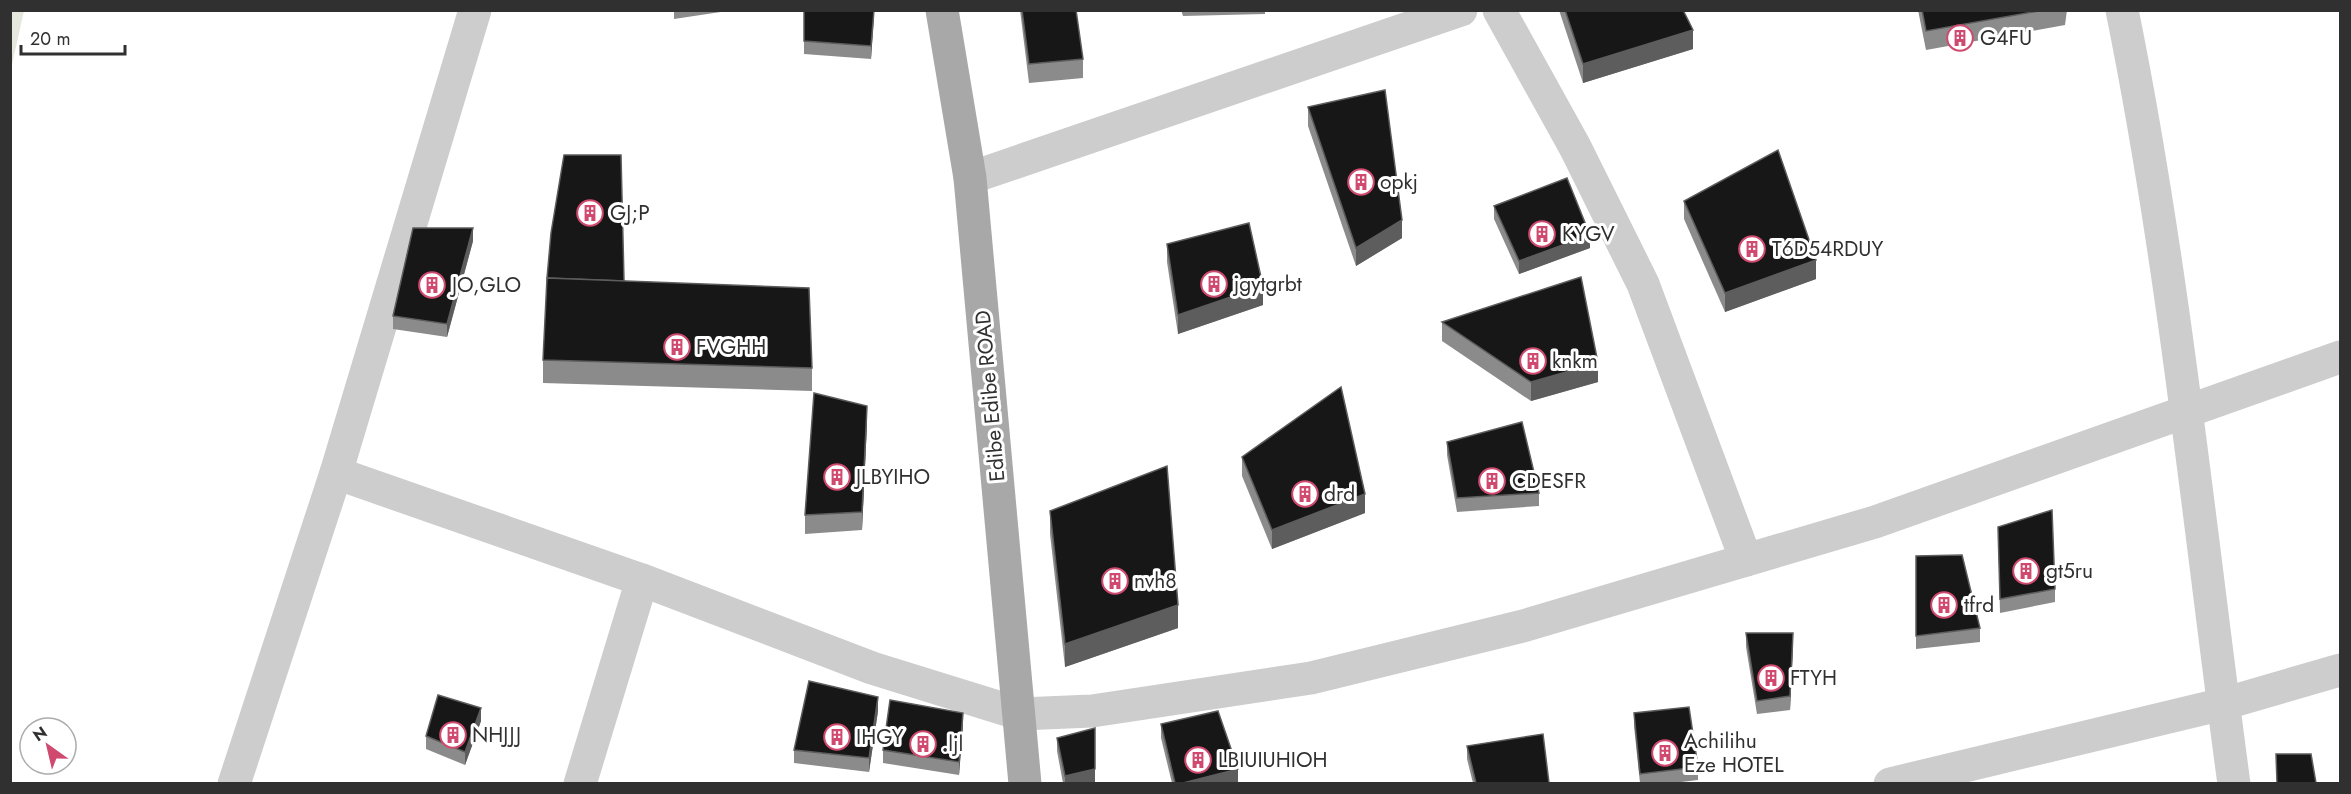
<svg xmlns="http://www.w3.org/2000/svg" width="2351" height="794" viewBox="0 0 2351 794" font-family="Jost,sans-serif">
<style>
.green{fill:#e5e8dd}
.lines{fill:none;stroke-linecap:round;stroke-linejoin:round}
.minor{stroke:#cdcdcd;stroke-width:33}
.major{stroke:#a8a8a8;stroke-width:33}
.wall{fill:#8b8b8b}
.shaded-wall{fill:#5d5d5d}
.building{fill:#171717;stroke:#5d5d5d;stroke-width:1.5}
.labels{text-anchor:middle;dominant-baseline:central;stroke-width:6;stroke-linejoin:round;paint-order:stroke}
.poi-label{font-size:21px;fill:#303030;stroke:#fff;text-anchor:start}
.street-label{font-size:21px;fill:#303030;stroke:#fff}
</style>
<rect width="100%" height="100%" fill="#fff"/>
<path class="green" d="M11,10L24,11L11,69L10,11Z"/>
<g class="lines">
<g class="minor">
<path d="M1499,10L1575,147L1643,284L1746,560"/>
<path d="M2122,10C2174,266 2199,526 2234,784"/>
<path d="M970,178L1461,10"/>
<path d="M336,473L642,580L872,668L1020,714L1092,711L1311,678L1523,626L1875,522L2340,357"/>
<path d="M234,784L336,473L475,10"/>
<path d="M580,784L642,580"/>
<path d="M1890,784L2223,704L2340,670"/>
</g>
<path class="major" d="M942,10L970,178L1025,784"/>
</g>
<g class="wall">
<path d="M674,10H734L674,19Z"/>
<path d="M804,10H874L871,59L804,54Z"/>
<path d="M1020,10H1076L1083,59V78L1029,83Z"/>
<path d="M1181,10H1265V14L1183,16Z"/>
<path d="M1559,10H1683L1693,49L1583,83Z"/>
<path d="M1918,10H2067L2065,25L1926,50Z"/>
<path d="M1308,107L1402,238L1356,266L1308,126Z"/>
<path d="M1684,201L1816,279L1725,312L1684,219Z"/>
<path d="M1494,206L1590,248L1519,274L1494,219Z"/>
<path d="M473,241L447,337L393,329V316Z"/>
<path d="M1167,244L1263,305L1178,334L1167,262Z"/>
<path d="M624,281L812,368V391L543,383V360Z"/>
<path d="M1442,322L1598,382L1531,401L1442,341Z"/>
<path d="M867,424L862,530L805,534V515Z"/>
<path d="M1447,442L1539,493V506L1457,512L1447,455Z"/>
<path d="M1242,457L1365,513L1272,549L1242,476Z"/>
<path d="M1050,511L1178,628L1065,667L1050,534Z"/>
<path d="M1998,527L2055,589V602L2000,613Z"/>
<path d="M1916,556L1980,628V642L1916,649Z"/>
<path d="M1746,633L1793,646L1790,710L1757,714L1746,647Z"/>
<path d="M878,711L869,772L794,763V750Z"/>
<path d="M1634,713L1698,767V780L1673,783H1640L1634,726Z"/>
<path d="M481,721L465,765L426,749V736Z"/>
<path d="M1161,724L1238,783H1172L1161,738Z"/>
<path d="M963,726L959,775L883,763V750Z"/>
<path d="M1095,728V782L1090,783H1063L1057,751V738Z"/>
<path d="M1467,746L1549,783H1473L1467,759Z"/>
</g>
<g class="shaded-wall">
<path d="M874,10V18L871,59V46Z"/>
<path d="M1693,30V49L1583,83V64Z"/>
<path d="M1402,220V238L1356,266V248Z"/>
<path d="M473,228V241L447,337V324Z"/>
<path d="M1590,235V248L1519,274V261Z"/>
<path d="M1816,260V279L1725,312V293Z"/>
<path d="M1263,286V305L1178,334V315Z"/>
<path d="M1598,363V382L1531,401V382Z"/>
<path d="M867,406V424L862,530V512Z"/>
<path d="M1365,494V513L1272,549V530Z"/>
<path d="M1178,605V628L1065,667V644Z"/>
<path d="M1793,633V646L1790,710V696Z"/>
<path d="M878,697V711L869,772V758Z"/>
<path d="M481,708V721L465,765V752Z"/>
<path d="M963,713V726L959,775V762Z"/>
<path d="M1095,769V782L1090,783H1065V776Z"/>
<path d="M1238,769V783H1183Z"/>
</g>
<g class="building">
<path d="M804,10H874L871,46L804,41Z"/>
<path d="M1022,10H1076L1083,59L1029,64Z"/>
<path d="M1565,10H1683L1693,30L1583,64Z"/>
<path d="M1922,10H2044L1926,31Z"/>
<path d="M1385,90L1402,220L1356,248L1308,107Z"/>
<path d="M1778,150L1816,260L1725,293L1684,201Z"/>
<path d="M564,155H621L624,281L547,278L551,233Z"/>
<path d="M1567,178L1590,235L1519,261L1494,206Z"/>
<path d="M1249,223L1263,286L1178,315L1167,244Z"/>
<path d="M413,228H473L447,324L393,316Z"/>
<path d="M1581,277L1598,363L1531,382L1442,322Z"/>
<path d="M547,278L809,288L812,368L543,360Z"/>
<path d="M1341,387L1365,494L1272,530L1242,457Z"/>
<path d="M814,393L867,406L862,512L805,515Z"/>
<path d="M1522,422L1539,493L1457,498L1447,442Z"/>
<path d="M1167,466L1178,605L1065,644L1050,511Z"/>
<path d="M2052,510L2055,589L2000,599L1998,527Z"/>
<path d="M1962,555L1980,628L1916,636V556Z"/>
<path d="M1746,633H1793L1790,696L1757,701Z"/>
<path d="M809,681L878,697L869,758L794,750Z"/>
<path d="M438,695L481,708L465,752L426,736Z"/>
<path d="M890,700L963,713L959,762L883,750Z"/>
<path d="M1689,707L1698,767L1640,774L1634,713Z"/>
<path d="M1218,711L1238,769L1183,783H1175L1161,724Z"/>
<path d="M1095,728V769L1065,776L1057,738Z"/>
<path d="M1543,734L1549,783H1476L1467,746Z"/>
<path d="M2276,754H2311L2316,783H2277Z"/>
</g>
<defs>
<g id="building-ring" transform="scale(1.35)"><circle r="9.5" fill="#fff" stroke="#d0496f" stroke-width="1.5"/><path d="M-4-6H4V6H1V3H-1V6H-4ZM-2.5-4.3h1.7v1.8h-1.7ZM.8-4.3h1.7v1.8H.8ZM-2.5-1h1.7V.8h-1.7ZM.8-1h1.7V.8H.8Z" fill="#d0496f"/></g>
</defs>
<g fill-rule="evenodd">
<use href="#building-ring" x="1960" y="38"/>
<use href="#building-ring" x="1361" y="182"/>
<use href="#building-ring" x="590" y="213"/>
<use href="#building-ring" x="1542" y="234"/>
<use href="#building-ring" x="1752" y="249"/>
<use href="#building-ring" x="1214" y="284"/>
<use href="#building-ring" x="432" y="285"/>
<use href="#building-ring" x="677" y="347"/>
<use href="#building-ring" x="1533" y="361"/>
<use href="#building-ring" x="837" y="477"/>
<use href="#building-ring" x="1492" y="481"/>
<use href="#building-ring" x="1305" y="494"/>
<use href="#building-ring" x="2026" y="571"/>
<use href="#building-ring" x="1115" y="581"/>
<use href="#building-ring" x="1944" y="605"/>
<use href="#building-ring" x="1771" y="678"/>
<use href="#building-ring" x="453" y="735"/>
<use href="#building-ring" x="837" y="737"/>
<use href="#building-ring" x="923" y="744"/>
<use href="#building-ring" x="1665" y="753"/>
<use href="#building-ring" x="1198" y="760"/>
</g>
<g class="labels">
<g class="poi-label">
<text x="1980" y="38">G4FU</text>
<text x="1380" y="182">opkj</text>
<text x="610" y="213">GJ;P</text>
<text x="1562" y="234">KYGV</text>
<text x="1772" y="249">T6D54RDUY</text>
<text x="1234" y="284">jgytgrbt</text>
<text x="452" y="285">JO,GLO</text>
<text x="696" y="347">FVGHH</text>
<text x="1552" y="361">knkm</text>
<text x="856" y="477">JLBYIHO</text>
<text x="1512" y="481">CDESFR</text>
<text x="1324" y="494">drd</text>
<text x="2046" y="571">gt5ru</text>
<text x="1134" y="581">nvh8</text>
<text x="1964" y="605">tfrd</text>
<text x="1790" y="678">FTYH</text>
<text x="472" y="735">NHJJJ</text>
<text x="856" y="737">IHGY</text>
<text x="1684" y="741">Achilihu<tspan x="1684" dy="24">Eze HOTEL</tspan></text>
<text x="942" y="744">.ljl</text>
<text x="1218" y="760">LBIUIUHIOH</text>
</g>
<g class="street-label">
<text transform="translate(990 396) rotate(-95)">Edibe Edibe ROAD</text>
</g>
</g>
<rect width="2351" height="794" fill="none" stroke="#303030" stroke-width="24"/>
<g transform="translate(48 746) rotate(326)"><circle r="28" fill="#ffffff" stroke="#acacac" stroke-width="1.5"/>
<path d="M0-4.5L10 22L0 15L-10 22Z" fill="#d0496f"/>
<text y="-9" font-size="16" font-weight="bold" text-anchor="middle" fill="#303030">N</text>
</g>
<path d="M21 45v9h104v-9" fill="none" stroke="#303030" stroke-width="3"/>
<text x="30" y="45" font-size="18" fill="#303030" stroke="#ffffff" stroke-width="4.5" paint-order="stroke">20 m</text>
</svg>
